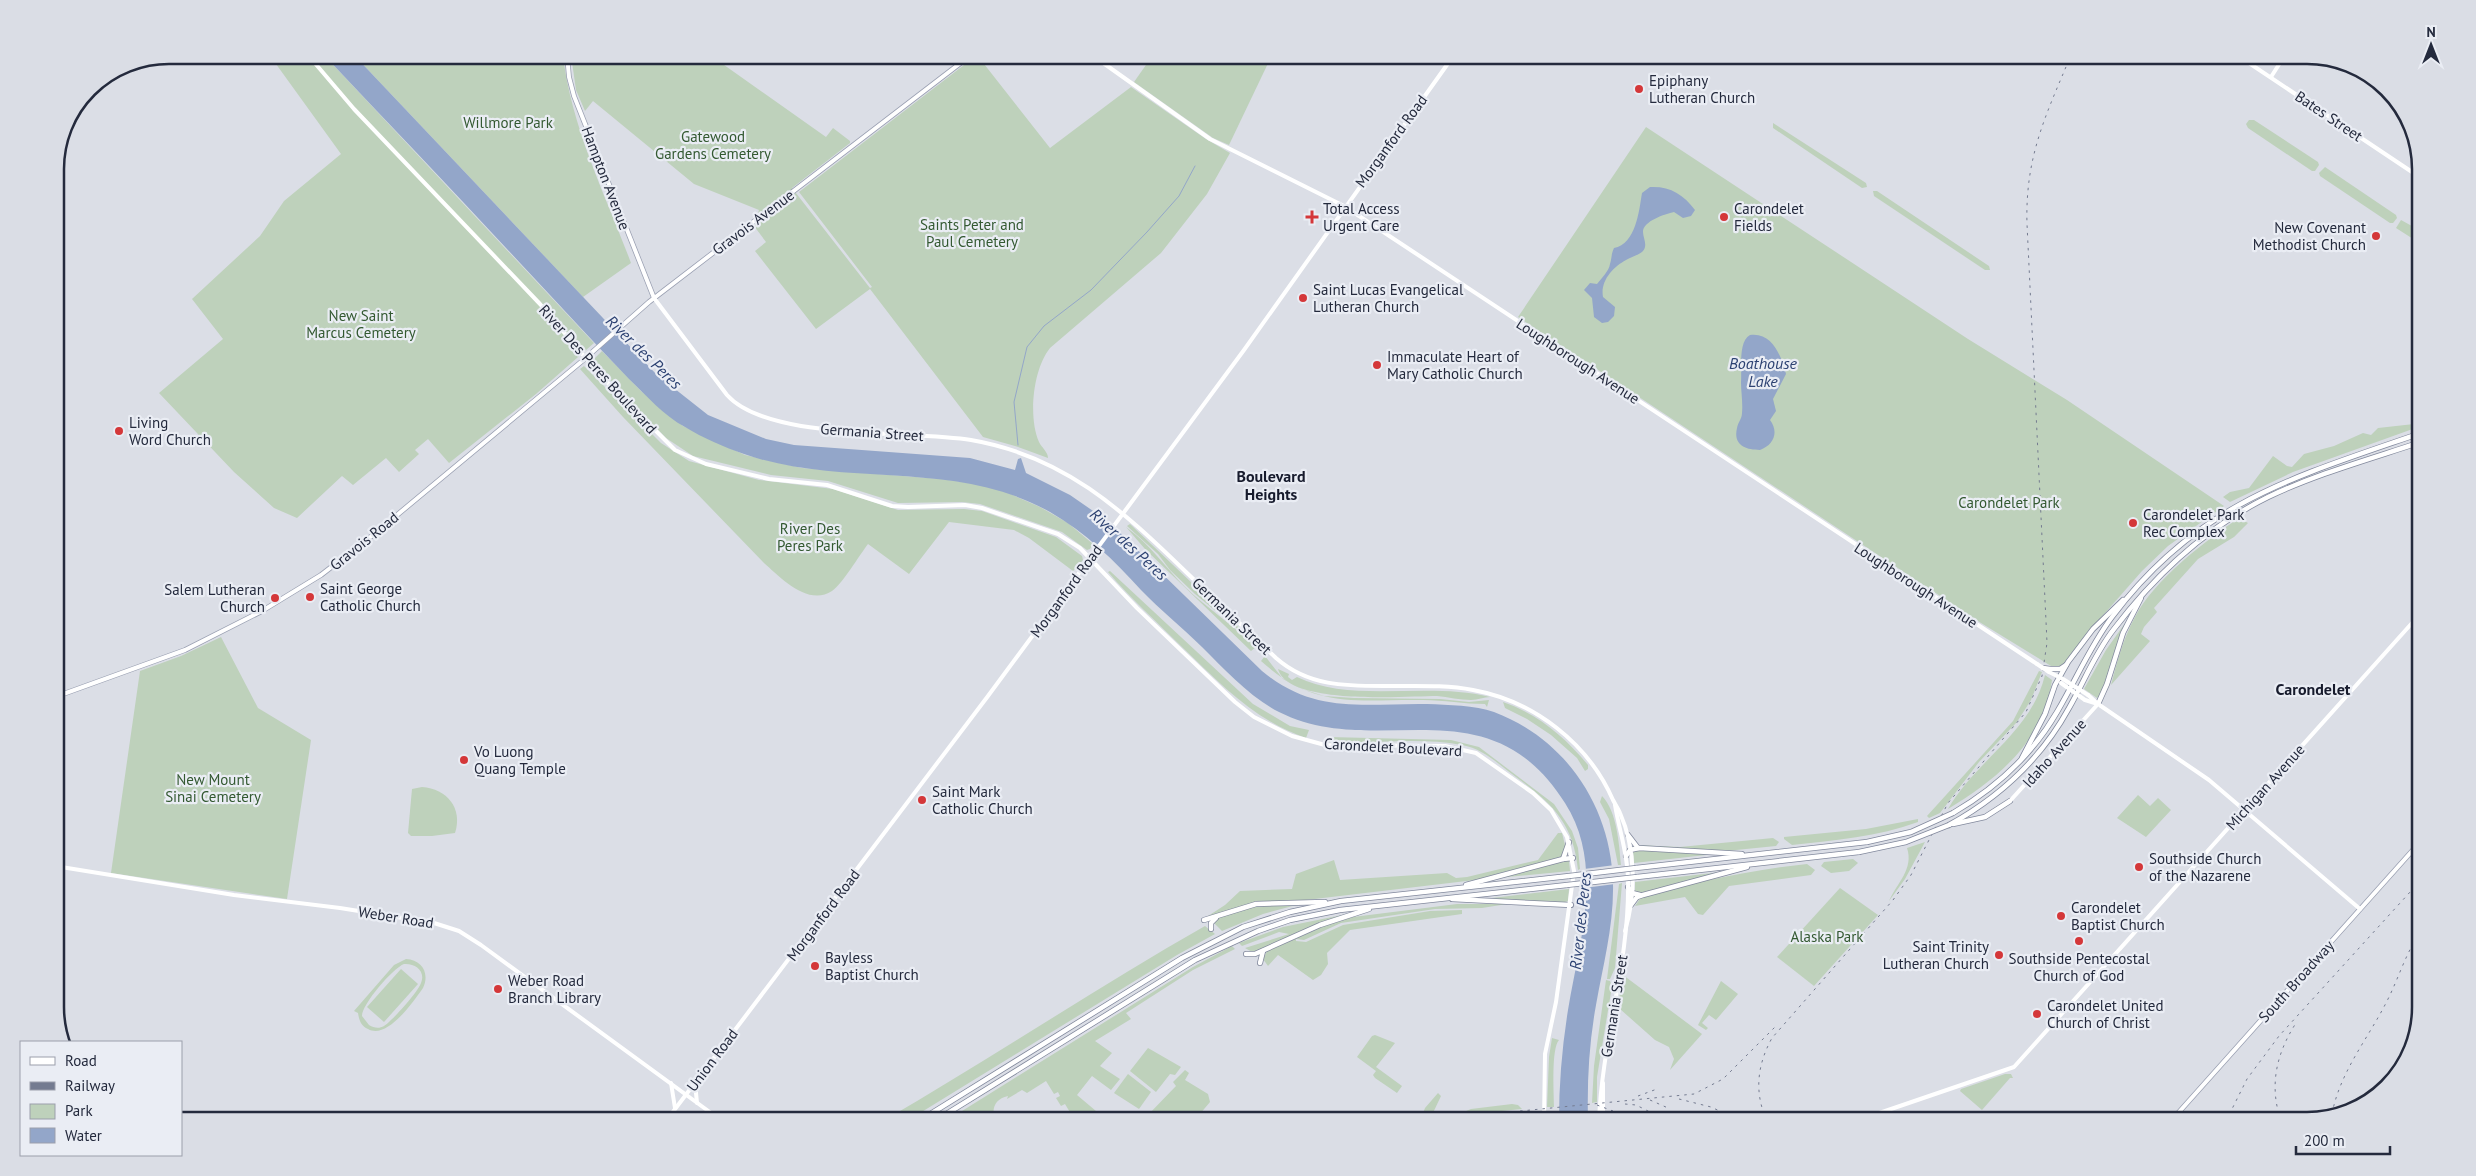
<svg xmlns="http://www.w3.org/2000/svg" width="2476" height="1176" viewBox="0 0 2476 1176" font-family="'PT Sans',sans-serif">
<style>
.green{fill:#bed1bb;fill-rule:evenodd}
.water{fill:#93a6c9}
.pier{fill:#dbdee6}
.lines{fill:none;stroke-linecap:round;stroke-linejoin:round}
.stream{stroke:#93a6c9;stroke-width:1}
.primary-casing{stroke:#9aa0b2;stroke-width:5.5}
.motorway-casing{stroke:#82899d;stroke-width:6}
.secondary{stroke:#fff;stroke-width:4}
.primary{stroke:#fff;stroke-width:4}
.motorway{stroke:#fff;stroke-width:4.5}
.rail{stroke:#747b90;stroke-width:1;stroke-dasharray:2.5 5;stroke-linecap:butt}
.motorway-bridge-casing{stroke:#82899d;stroke-width:6;stroke-linecap:butt}
.secondary-bridge{stroke:#fff;stroke-width:4}
.motorway-bridge{stroke:#fff;stroke-width:4.5}
.poi-dot{fill:#d43739;stroke:#eaedf4;stroke-width:2}
.labels{text-anchor:middle;dominant-baseline:central;stroke-width:4.5;stroke-linejoin:round;paint-order:stroke}
.poi-label{font-size:15px;fill:#242a3d;stroke:#eaedf4;text-anchor:start}
.street-label{font-size:15px;fill:#242a3d;stroke:#eaedf4}
.park-label{font-size:15px;fill:#335931;stroke:#eaedf4}
.water-label{font-size:16px;font-style:italic;fill:#2d4272;stroke:#eaedf4}
.neighbourhood-label{font-size:16px;font-weight:bold;fill:#171b2d;stroke:#eaedf4}
.rim{fill:none;stroke:#242a3d;stroke-width:2.5}
</style>
<rect width="100%" height="100%" fill="#dbdee6"/>
<g class="green">
<path d="M269,55H324L594,343L536,394L449,463L428,439L415,450L419,454L399,472L386,458L353,485L342,476L297,518L274,508L234,472L159,393L223,339L192,299L260,236L284,201L341,154L276,64H272L273,56Z"/>
<path d="M354,55H563C571,127 606,196 631,263L583,297Z"/>
<path d="M571,55H710L826,137L833,128L850,141V143L792,188L870,288L872,287L799,192L977,55L1050,148L1131,87L1206,139L1230,153L1207,194L1161,253L1050,348C1033,369 1028,417 1039,442C1042,448 1048,452 1048,458L1015,446L983,437L870,289L816,329L755,251L766,242L754,226L759,210L694,184L593,101L585,111L576,90Z"/>
<path d="M1153,55H1272L1229,145L1213,138L1134,82Z"/>
<path d="M2249,120H2254L2318,162L2319,165L2315,171H2312L2248,128L2246,124Z"/>
<path d="M1773,123L1866,183L1867,187L1862,188L1773,128Z"/>
<path d="M1646,127L1968,339L2067,400L2224,506L2168,546L2142,571L2084,637L2064,666L2055,668L2051,666L1981,623L1518,317Z"/>
<path d="M2325,167L2396,215L2397,218L2393,223H2390L2320,176L2319,173Z"/>
<path d="M1873,191H1877L1974,256L1989,266L1990,270H1985L1874,196Z"/>
<path d="M2401,220L2421,231V244L2396,228Z"/>
<path d="M602,351L641,391L683,426L745,455L802,468L941,479L978,484L1006,492L1040,507L1068,523L1093,544L1090,549L1087,550L1062,532L980,504L962,502L898,503L828,481L771,475L693,456L666,438L592,361Z"/>
<path d="M584,366L661,443L689,461L759,480L833,489L898,510L964,509L982,511L1056,537L1082,556L1083,560L1073,571L1029,538L1014,530L949,522L909,574L868,544C858,557 844,582 832,591C808,607 780,577 764,563L623,417L580,369Z"/>
<path d="M2417,420L2421,423V426L2293,472L2230,502L2223,497L2230,492L2249,488L2273,456L2287,466L2292,467L2304,454L2334,446L2363,433L2371,435L2378,428L2414,424Z"/>
<path d="M2239,518L2248,523L2234,537L2198,559L2154,608L2157,612L2144,627L2141,634L2150,641L2111,685C2117,662 2123,639 2135,617C2154,580 2205,541 2239,518Z"/>
<path d="M1130,524L1257,645L1195,594L1170,570L1158,554L1127,526Z"/>
<path d="M1126,527C1150,544 1165,567 1185,587C1208,609 1233,625 1256,647L1251,651L1145,549Z"/>
<path d="M1110,571L1253,704L1290,726L1309,730L1306,738C1253,719 1223,686 1183,648C1158,623 1131,599 1108,572Z"/>
<path d="M2128,619C2120,635 2106,692 2097,698L2084,689L2106,650Z"/>
<path d="M221,637L258,708L311,740L287,899L111,873L140,671L181,656Z"/>
<path d="M1265,656L1283,679L1302,689L1324,696L1354,698L1440,699L1469,702L1489,700L1487,707L1485,704C1464,704 1444,700 1423,700C1355,699 1315,710 1261,661Z"/>
<path d="M1278,669L1289,674L1288,677L1292,680L1297,677C1351,704 1428,681 1490,697C1484,697 1478,700 1471,700C1460,700 1448,697 1437,696C1407,696 1288,706 1278,669Z"/>
<path d="M2039,671L2042,672L2031,700L2017,722L1979,762L1940,813L1929,818L1927,816L2013,721Z"/>
<path d="M2045,675L2052,680C2044,740 1998,779 1948,809C1976,760 2031,733 2045,675Z"/>
<path d="M1503,702C1538,714 1565,737 1588,765V769L1585,771L1577,758L1551,735L1527,719L1505,708Z"/>
<path d="M1329,737L1451,740L1479,747L1554,804L1572,831L1578,848L1580,869L1578,870C1573,818 1547,800 1508,771C1494,760 1480,748 1462,745C1420,737 1374,744 1331,742H1329Z"/>
<path d="M422,787C447,789 463,808 455,833L432,836H411L408,833L412,789Z"/>
<path d="M2138,795L2150,806L2158,798L2171,810L2146,837L2117,818Z"/>
<path d="M1602,796C1617,811 1619,844 1621,865H1618L1609,819L1600,802Z"/>
<path d="M1918,819V822C1878,837 1835,840 1792,845L1784,839V837L1866,829Z"/>
<path d="M1558,833H1562L1566,849L1561,857L1475,880L1306,900L1261,902L1205,918L1225,905L1240,891L1292,889L1296,874L1334,860L1340,880L1447,873L1456,878L1467,877L1538,860Z"/>
<path d="M1773,838L1779,842L1776,846L1726,851L1641,847L1636,845L1680,847Z"/>
<path d="M1925,842L1905,879L1889,901C1897,883 1914,869 1907,848Z"/>
<path d="M1633,850H1639L1715,854L1634,863Z"/>
<path d="M1853,859L1858,863L1849,871L1831,873L1821,866L1824,862Z"/>
<path d="M1564,860L1569,861L1570,871L1497,878Z"/>
<path d="M1807,864L1815,870L1811,875L1729,886L1703,915L1698,914L1685,897L1635,906L1641,897C1696,882 1750,870 1807,864Z"/>
<path d="M1721,872L1645,893H1635V882Z"/>
<path d="M1622,883L1615,968L1610,979H1607L1619,884Z"/>
<path d="M1840,888L1878,915L1814,986L1777,957Z"/>
<path d="M1569,889L1568,901L1565,902L1475,900Z"/>
<path d="M1300,904L1263,914L1222,931L1214,923C1226,905 1280,905 1300,904Z"/>
<path d="M1457,904H1507L1482,908L1435,909L1341,923L1304,940L1296,939V941L1306,942L1343,925L1430,911L1462,910V914L1350,930L1327,953L1328,964L1321,975L1313,980L1278,955L1268,966L1263,959L1267,951L1327,925L1353,917Z"/>
<path d="M1347,914L1254,953L1245,948L1289,934L1279,932L1242,946L1239,943L1283,927Z"/>
<path d="M1205,926L1215,934L1177,955L907,1121H883C992,1058 1096,988 1205,926Z"/>
<path d="M1232,946L1235,949L1193,970L1126,1013L1131,1019L1095,1041L1112,1053L1100,1066L1120,1079L1111,1090L1092,1076L1077,1095L1096,1111L1090,1118L1081,1111L1073,1121H1066L1071,1114L1065,1104L1061,1106L1056,1098L1060,1096L1058,1092L1054,1094L1046,1081L1027,1093L1022,1090L1007,1099L1008,1096C995,1099 991,1108 995,1121H946L1193,967Z"/>
<path d="M406,959C422,960 430,973 423,988C413,1002 387,1040 368,1029C361,1026 359,1020 358,1013L354,1011L394,965ZM404,964C415,963 426,971 421,983C418,992 392,1021 384,1026C379,1029 374,1028 369,1025L362,1016C362,1004 393,968 404,964Z"/>
<path d="M401,969L418,984L384,1022L367,1007Z"/>
<path d="M1623,975L1702,1034L1670,1070L1674,1059L1669,1047L1655,1040L1620,1009L1614,1048H1611Z"/>
<path d="M1606,980L1610,981L1612,986L1597,1077V1102L1592,1103L1594,1066Z"/>
<path d="M1721,981L1738,994L1716,1020L1709,1015L1702,1023L1708,1028L1706,1030L1698,1025Z"/>
<path d="M1375,1035L1395,1043L1376,1067L1402,1086L1397,1093L1375,1078L1373,1075L1376,1071L1357,1057L1372,1036Z"/>
<path d="M1552,1038L1559,1040C1551,1049 1554,1092 1554,1107H1547L1549,1057Z"/>
<path d="M1148,1048L1181,1067L1175,1075L1170,1074L1156,1092L1130,1071Z"/>
<path d="M1185,1070L1189,1073L1185,1080L1208,1094L1210,1102L1194,1121H1133L1140,1111L1147,1116L1176,1086L1173,1082Z"/>
<path d="M1128,1074L1151,1092L1139,1109L1114,1093Z"/>
<path d="M2005,1074H2011L2013,1078H2010L1982,1110L1960,1091L1961,1089Z"/>
<path d="M1438,1093L1441,1096L1432,1115L1434,1118L1454,1116L1471,1109L1512,1104L1518,1105L1522,1109L1492,1112L1453,1121H1420L1425,1108Z"/>
</g>
<g class="water">
<path d="M324,55H354L656,374L708,415L766,439L794,445L970,458L1015,470L1018,459L1021,458L1026,473L1070,495L1109,522L1262,671C1315,715 1364,703 1427,704C1448,705 1475,705 1494,712C1566,739 1611,807 1613,883C1614,925 1603,965 1596,1005C1589,1043 1587,1082 1588,1121H1559C1559,1084 1562,1047 1568,1010C1579,943 1605,865 1565,803C1487,680 1379,762 1279,712C1251,698 1224,669 1202,647C1182,627 1160,610 1141,590C1115,561 1085,532 1050,512C954,458 844,489 744,454C724,447 703,438 685,427C664,416 646,395 629,379C592,341 557,302 521,264C456,194 390,125 324,55Z"/>
<path d="M1650,187C1670,186 1683,194 1695,210L1691,216L1683,218L1674,212C1665,214 1643,221 1643,232C1643,238 1648,245 1643,251C1639,255 1631,257 1626,260C1613,267 1600,281 1603,297L1615,307L1614,316L1608,322L1602,323L1594,317L1592,298L1584,290L1590,283L1597,284C1601,279 1609,271 1610,264C1612,258 1611,254 1614,248C1636,244 1639,211 1642,193Z"/>
<path d="M1750,335C1772,332 1781,355 1786,374L1773,399L1776,411L1770,420C1779,432 1774,445 1760,450C1745,450 1733,445 1737,428C1738,422 1742,419 1742,413C1743,403 1741,392 1741,382C1742,369 1738,341 1750,335Z"/>
</g>
<path class="pier" d="M1615,865V884L1584,888V869Z"/>
<g class="lines">
<path class="stream" d="M1018,445L1014,402L1027,347L1044,326L1091,290L1147,232L1179,196L1195,166"/>
<g class="primary-casing">
<g id="primary">
<path d="M567,55L569,77L574,96L654,298"/>
<path d="M55,697L185,650L262,611L321,575L373,535L581,362L649,302L971,55"/>
<path d="M2171,1121L2421,841"/>
</g>
</g>
<g class="motorway-casing">
<g id="motorway">
<path d="M2050,669H2060L2066,665"/>
<path d="M2098,704L2107,684L2123,633L2141,598"/>
<path d="M2022,758L2045,714L2055,685L2068,662L2093,629L2123,600"/>
<path d="M1953,813C1996,788 2032,755 2057,712C2076,680 2090,646 2112,617C2197,503 2294,477 2421,433"/>
<path d="M1953,824L1985,817L2010,801"/>
<path d="M1949,825C2000,797 2041,759 2069,708C2084,682 2095,653 2114,629C2156,574 2205,528 2268,497C2316,474 2370,459 2421,442"/>
<path d="M1628,835L1638,848"/>
<path d="M1626,856L1630,850L1639,848L1742,854"/>
<path d="M1563,859L1573,858"/>
<path d="M1636,868L1867,842"/>
<path d="M1637,877L1859,852"/>
<path d="M1466,885L1563,859L1569,842"/>
<path d="M1628,887L1632,893L1640,895"/>
<path d="M1452,899L1571,905"/>
<path d="M1631,905L1637,897L1643,895L1747,867"/>
<path d="M1204,920L1256,904L1325,902"/>
<path d="M1211,929V923L1216,918"/>
<path d="M1246,954H1255L1320,925L1369,909"/>
<path d="M1260,963L1263,951"/>
<path d="M919,1121L1182,958L1243,927L1290,912L1341,901L1569,876"/>
<path d="M935,1121L1195,960L1258,931L1290,920L1340,910L1567,885"/>
</g>
</g>
<g class="secondary">
<path d="M308,55L354,109L540,304L600,375L675,450L706,464L769,479L827,485L892,506L908,507L965,505L982,508L1058,534L1080,548L1137,608L1235,702L1254,717L1292,736L1325,745L1445,746L1476,753L1533,793L1551,810L1567,837L1574,871L1556,1002L1545,1054L1544,1121"/>
<path d="M1092,55L1210,139L1344,206L2037,664"/>
<path d="M2237,55L2421,178"/>
<path d="M2271,77L2285,55"/>
<path d="M654,298L727,395C768,441 910,430 971,440C1064,456 1121,509 1186,572C1216,601 1246,629 1276,658C1310,688 1350,686 1394,686C1420,686 1447,685 1473,690C1534,701 1588,743 1613,800C1615,804 1618,808 1620,813C1636,849 1636,894 1625,931"/>
<path d="M2049,672L2061,678"/>
<path d="M2088,695L2098,704L2209,780L2360,909"/>
<path d="M2085,700L2098,704"/>
<path d="M2010,801L2098,704"/>
<path d="M55,866L234,895L340,908L434,923L459,931L481,945L722,1121"/>
<path d="M671,1083L675,1108"/>
<path d="M695,1083L697,1103"/>
<path d="M666,1121L988,696L1244,350L1454,55"/>
<path d="M1599,1121C1602,1040 1630,961 1628,880C1628,854 1619,830 1615,805"/>
<path d="M1603,1121V1083"/>
<path d="M1856,1121L2014,1067L2421,613"/>
</g>
<use href="#primary" class="primary"/>
<use href="#motorway" class="motorway"/>
<g class="rail">
<path d="M1638,1096L1657,1089"/>
<path d="M1679,1099L1711,1107L1741,1121"/>
<path d="M1650,1100L1668,1108"/>
<path d="M1625,1104L1636,1105L1650,1112"/>
<path d="M1597,1105L1613,1111L1623,1121"/>
<path d="M2332,1114C2340,1072 2367,1040 2386,1003C2399,978 2405,954 2421,931"/>
<path d="M1461,1121L1490,1114L1694,1094L1723,1079L1775,1027"/>
<path d="M1767,1121C1754,1093 1757,1065 1772,1038L1893,900L1911,875L1948,803L2026,712L2042,676L2047,643L2046,621L2027,224C2025,156 2046,115 2071,55"/>
<path d="M2226,1121L2247,1079L2279,1036L2421,880"/>
<path d="M2281,1121C2269,1086 2276,1054 2296,1023"/>
</g>
<g class="motorway-bridge-casing">
<g id="motorway-bridge">
<path d="M2043,668L2050,669"/>
<path d="M1867,842L1911,832L1953,813"/>
<path d="M1859,852L1906,842L1949,825"/>
<path d="M1569,876L1636,868"/>
<path d="M1567,885L1637,877"/>
</g>
</g>
<g class="secondary-bridge">
<path d="M2037,664L2049,672"/>
<path d="M2063,679L2088,695"/>
<path d="M2061,683L2085,700"/>
</g>
<use href="#motorway-bridge" class="motorway-bridge"/>
</g>
<g class="poi-dot">
<circle cx="1639" cy="89" r="5"/>
<path d="M1309.5 209.5h5v5h5v5h-5v5h-5v-5h-5v-5h5z"/>
<circle cx="1724" cy="217" r="5"/>
<circle cx="2376" cy="236" r="5"/>
<circle cx="1303" cy="298" r="5"/>
<circle cx="1377" cy="365" r="5"/>
<circle cx="119" cy="431" r="5"/>
<circle cx="2133" cy="523" r="5"/>
<circle cx="310" cy="597" r="5"/>
<circle cx="275" cy="598" r="5"/>
<circle cx="464" cy="760" r="5"/>
<circle cx="922" cy="800" r="5"/>
<circle cx="2139" cy="867" r="5"/>
<circle cx="2061" cy="916" r="5"/>
<circle cx="2079" cy="941" r="5"/>
<circle cx="1999" cy="955" r="5"/>
<circle cx="815" cy="966" r="5"/>
<circle cx="498" cy="989" r="5"/>
<circle cx="2037" cy="1014" r="5"/>
</g>
<g class="labels">
<g class="poi-label">
<text x="1649" y="80">Epiphany<tspan x="1649" dy="17">Lutheran Church</tspan></text>
<text x="1323" y="208">Total Access<tspan x="1323" dy="17">Urgent Care</tspan></text>
<text x="1734" y="208">Carondelet<tspan x="1734" dy="17">Fields</tspan></text>
<text x="2366" y="227" text-anchor="end">New Covenant<tspan x="2366" dy="17">Methodist Church</tspan></text>
<text x="1313" y="289">Saint Lucas Evangelical<tspan x="1313" dy="17">Lutheran Church</tspan></text>
<text x="1387" y="356">Immaculate Heart of<tspan x="1387" dy="17">Mary Catholic Church</tspan></text>
<text x="129" y="422">Living<tspan x="129" dy="17">Word Church</tspan></text>
<text x="2143" y="514">Carondelet Park<tspan x="2143" dy="17">Rec Complex</tspan></text>
<text x="320" y="588">Saint George<tspan x="320" dy="17">Catholic Church</tspan></text>
<text x="265" y="589" text-anchor="end">Salem Lutheran<tspan x="265" dy="17">Church</tspan></text>
<text x="474" y="751">Vo Luong<tspan x="474" dy="17">Quang Temple</tspan></text>
<text x="932" y="791">Saint Mark<tspan x="932" dy="17">Catholic Church</tspan></text>
<text x="2149" y="858">Southside Church<tspan x="2149" dy="17">of the Nazarene</tspan></text>
<text x="2071" y="907">Carondelet<tspan x="2071" dy="17">Baptist Church</tspan></text>
<text x="1989" y="946" text-anchor="end">Saint Trinity<tspan x="1989" dy="17">Lutheran Church</tspan></text>
<text x="825" y="957">Bayless<tspan x="825" dy="17">Baptist Church</tspan></text>
<text x="2079" y="958" text-anchor="middle">Southside Pentecostal<tspan x="2079" dy="17">Church of God</tspan></text>
<text x="508" y="980">Weber Road<tspan x="508" dy="17">Branch Library</tspan></text>
<text x="2047" y="1005">Carondelet United<tspan x="2047" dy="17">Church of Christ</tspan></text>
</g>
<g class="street-label">
<text transform="translate(2329 116) rotate(34)">Bates Street</text>
<text transform="translate(1391 141) rotate(-54)">Morganford Road</text>
<text transform="translate(606 178) rotate(69)">Hampton Avenue</text>
<text transform="translate(753 222) rotate(-37)">Gravois Avenue</text>
<text transform="translate(1578 361) rotate(33)">Loughborough Avenue</text>
<text transform="translate(598 369) rotate(48)">River Des Peres Boulevard</text>
<text transform="translate(872 432) rotate(4)">Germania Street</text>
<text transform="translate(364 541) rotate(-39)">Gravois Road</text>
<text transform="translate(1916 585) rotate(33)">Loughborough Avenue</text>
<text transform="translate(1066 591) rotate(-54)">Morganford Road</text>
<text transform="translate(1232 616) rotate(44)">Germania Street</text>
<text transform="translate(1393 747) rotate(3)">Carondelet Boulevard</text>
<text transform="translate(2054 753) rotate(-48)">Idaho Avenue</text>
<text transform="translate(2265 787) rotate(-48)">Michigan Avenue</text>
<text transform="translate(823 915) rotate(-53)">Morganford Road</text>
<text transform="translate(396 917) rotate(9)">Weber Road</text>
<text transform="translate(2296 981) rotate(-48)">South Broadway</text>
<text transform="translate(1614 1006) rotate(-81)">Germania Street</text>
<text transform="translate(712 1060) rotate(-53)">Union Road</text>
</g>
<g class="park-label">
<text x="508" y="122">Willmore Park</text>
<text x="713" y="136">Gatewood<tspan x="713" dy="17">Gardens Cemetery</tspan></text>
<text x="972" y="224">Saints Peter and<tspan x="972" dy="17">Paul Cemetery</tspan></text>
<text x="361" y="315">New Saint<tspan x="361" dy="17">Marcus Cemetery</tspan></text>
<text x="2009" y="502">Carondelet Park</text>
<text x="810" y="528">River Des<tspan x="810" dy="17">Peres Park</tspan></text>
<text x="213" y="779">New Mount<tspan x="213" dy="17">Sinai Cemetery</tspan></text>
<text x="1827" y="936">Alaska Park</text>
</g>
<g class="water-label">
<text transform="translate(644 352) rotate(44)">River des Peres</text>
<text x="1763" y="363">Boathouse<tspan x="1763" dy="18">Lake</tspan></text>
<text transform="translate(1129 544) rotate(42)">River des Peres</text>
<text transform="translate(1580 921) rotate(-84)">River des Peres</text>
</g>
<g class="neighbourhood-label">
<text x="1271" y="476">Boulevard<tspan x="1271" dy="18">Heights</tspan></text>
<text x="2313" y="689">Carondelet</text>
</g>
</g>
<path d="M0 0H2476V1176H0ZM169 64H2307A105 105 0 0 1 2412 169V1007A105 105 0 0 1 2307 1112H169A105 105 0 0 1 64 1007V169A105 105 0 0 1 169 64Z" fill="#dadde5" fill-rule="evenodd"/>
<path class="rim" d="M169 64H2307A105 105 0 0 1 2412 169V1007A105 105 0 0 1 2307 1112H169A105 105 0 0 1 64 1007V169A105 105 0 0 1 169 64Z"/>
<rect x="20" y="1041" width="162" height="115" fill="#eaedf4" stroke="#9b9fab"/>
<rect x="30" y="1057" width="25" height="8" fill="#ffffff" stroke="#9b9fab"/>
<text x="65" y="1066" font-size="15" fill="#242a3d">Road</text>
<rect x="30" y="1082" width="25" height="8" fill="#747b90" stroke="#9b9fab"/>
<text x="65" y="1091" font-size="15" fill="#242a3d">Railway</text>
<rect x="30" y="1104" width="25" height="15" fill="#bed1bb" stroke="#9b9fab"/>
<text x="65" y="1116" font-size="15" fill="#242a3d">Park</text>
<rect x="30" y="1128" width="25" height="15" fill="#93a6c9" stroke="#9b9fab"/>
<text x="65" y="1141" font-size="15" fill="#242a3d">Water</text>
<g transform="translate(2431 45)" stroke="#eaedf4" stroke-width="4" paint-order="stroke">
<path d="M0-4L9 19L0 12L-9 19Z" fill="#242a3d"/>
<text y="-8" font-size="14" font-weight="bold" text-anchor="middle" fill="#242a3d">N</text>
</g>
<path d="M2296 1146v8h94v-8" fill="none" stroke="#242a3d" stroke-width="2.5"/>
<text x="2304" y="1146" font-size="15" fill="#242a3d" stroke="#eaedf4" stroke-width="4" paint-order="stroke">200 m</text>
</svg>
